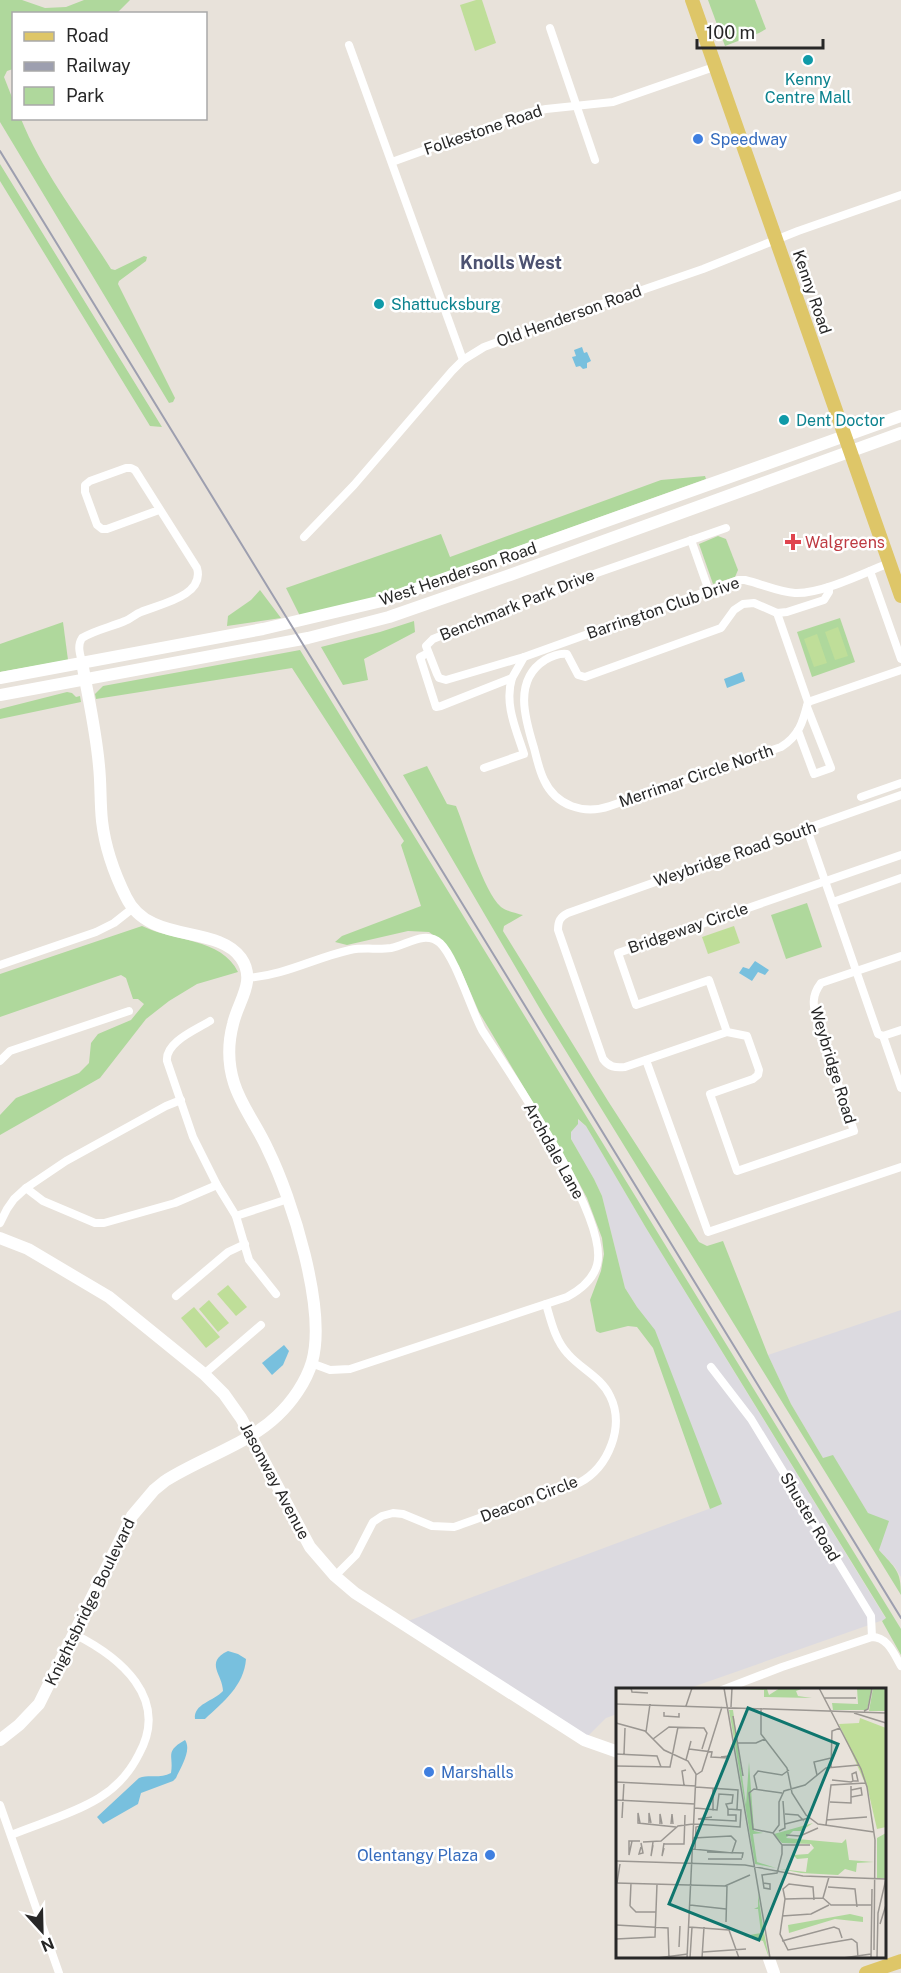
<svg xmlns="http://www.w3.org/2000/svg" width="901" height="1973" viewBox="0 0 901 1973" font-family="'Public Sans',sans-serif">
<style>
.industrial{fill:#dcdae0}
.green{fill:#afd89c}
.pitch{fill:#bfde99}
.water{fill:#78c0de}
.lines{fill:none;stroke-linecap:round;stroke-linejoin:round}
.street{stroke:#fff;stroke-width:8}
.secondary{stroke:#fff;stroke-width:12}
.primary{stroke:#dec668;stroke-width:14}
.rail{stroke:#9d9faf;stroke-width:2}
.culture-dot{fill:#0f9aa8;stroke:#fff;stroke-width:2}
.shop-dot{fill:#3f7fe0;stroke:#fff;stroke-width:2}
.health-dot{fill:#e0444e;stroke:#fff;stroke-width:2}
.labels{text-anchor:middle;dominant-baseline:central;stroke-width:5;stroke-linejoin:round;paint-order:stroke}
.culture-label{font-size:16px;fill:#0d838f;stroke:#fff;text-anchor:start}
.street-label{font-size:16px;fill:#272727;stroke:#fff}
.shop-label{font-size:16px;fill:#366cbe;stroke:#fff;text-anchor:start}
.health-label{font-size:16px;fill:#be3a42;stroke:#fff;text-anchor:start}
.neighbourhood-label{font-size:18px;font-weight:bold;fill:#4d5271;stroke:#fff}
.inset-road{fill:none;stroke:#9b9792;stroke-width:1.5}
.view{fill:#0f766e;fill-opacity:0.15;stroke:#0f766e;stroke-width:3}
.inset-edge{fill:none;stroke:#272727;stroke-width:3}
</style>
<rect width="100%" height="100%" fill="#e8e2da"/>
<g class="industrial">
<path d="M577,1119L586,1126L646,1228L886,1619L687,1689L618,1690L617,1714L606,1718L584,1740L400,1624L722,1504L637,1307L625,1288L602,1196L594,1179L571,1139V1132Z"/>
<path d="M901,1310V1577L895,1567L879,1550L868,1513L833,1456L823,1458L791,1404L768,1355Z"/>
</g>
<g class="green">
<path d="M0,0H22L45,8L66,7L84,0H130L117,13L14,14L13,69L7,71L4,77L13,100L14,118L21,119C42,171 81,221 111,269L115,270L144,256L147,257L146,261L119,281L118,284L175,398L173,402L169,403L0,122Z"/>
<path d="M708,0H755L766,29L759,33L725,46Z"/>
<path d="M0,164L8,177L162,427L150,426L0,181Z"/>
<path d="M705,476L706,479L369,600L300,616L286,588L441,534L450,557L661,480Z"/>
<path d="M718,536L726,539L738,570L735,577L713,584L699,544Z"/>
<path d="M260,590L281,618L227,626L228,616L251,600Z"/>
<path d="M840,618L855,662L812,677L797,632Z"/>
<path d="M414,621L415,632L364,659L368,680L343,685L321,647L380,632Z"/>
<path d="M63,622L68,660L0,672V644Z"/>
<path d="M300,650L901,1629V1655L882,1621L886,1618L646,1228L586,1126L578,1119V1124L571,1132V1139L594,1179L602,1196L625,1288L637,1307L655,1330L722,1504L710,1509L653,1348L637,1327L628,1326L600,1333L596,1331L590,1300L601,1271L604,1254L602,1238L587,1198L563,1153L479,1012L459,966L441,941L429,932L408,931L347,945L335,942L342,936L421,906L401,845L404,841L292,668L96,699L95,694L103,686Z"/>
<path d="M67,692L72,693L76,697L80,696L81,702L0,719V709Z"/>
<path d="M427,766L447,804L456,806C466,830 483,891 501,907C506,911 516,913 523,915L504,926L503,931L608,1101L699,1242L707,1246L723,1241L768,1355L791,1404L823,1458L833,1455L868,1513L889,1521L879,1550C895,1568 901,1570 901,1595L543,1014L403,775Z"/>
<path d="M807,903L822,947L786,959L771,915Z"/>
<path d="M142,926C172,941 222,938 238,972L197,984L169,1001L146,1019L100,1078L0,1135V1115L16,1098L79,1073L89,1063L91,1043L98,1034L131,1020L144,1004L138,999H133L126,978L121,975L0,1017V974Z"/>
</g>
<g class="pitch">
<path d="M476,0H482L496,43L475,51L460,5Z"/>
<path d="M838,627L848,656L835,660L825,632Z"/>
<path d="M817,634L827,663L814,667L804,639Z"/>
<path d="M734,926L740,943L708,954L702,937Z"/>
<path d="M228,1285L247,1307L236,1316L217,1294Z"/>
<path d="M209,1300L229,1323L218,1332L199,1309Z"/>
<path d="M194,1307L220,1337L206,1348L181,1318Z"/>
</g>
<g class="water">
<path d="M582,347L584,353L587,352L591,361L587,363V368L583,369L580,366L576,367L572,357L576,356L574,350Z"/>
<path d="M742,672L745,681L727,688L724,679Z"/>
<path d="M755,961L769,970L765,975L758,972L752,981L739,973L743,967L749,969Z"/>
<path d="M284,1345L289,1351L283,1365L272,1375L262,1363Z"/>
<path d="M228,1651L238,1654L246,1659C244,1686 223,1702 205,1719H195C193,1704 214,1701 223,1691C223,1675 204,1662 228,1651Z"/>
<path d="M185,1740C192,1750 181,1767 176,1778L173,1781L141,1793L138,1804L103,1824L97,1817L139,1778C149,1774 160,1779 171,1773C174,1755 164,1752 185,1740Z"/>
</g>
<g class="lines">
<g class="street">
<path d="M550,28L595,160"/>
<path d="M349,45L463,360"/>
<path d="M392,162L527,113L546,109L613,102L714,67"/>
<path d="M304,537L354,485L452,371L463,360L484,347L590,308L703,269L798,231L901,195"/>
<path d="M691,540L709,591"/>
<path d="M870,571L901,659"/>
<path d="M777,613L808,702"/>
<path d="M428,653L420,657L436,707L441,706L512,678L524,657L738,580H745C762,584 779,592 795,593C822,594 864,573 889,563"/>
<path d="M524,657L446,680L439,678L437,674L426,646L433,639L594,574L726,528"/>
<path d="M82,662C80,654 77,646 82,638C95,630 111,627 125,621C131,619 135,614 141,612C160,604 205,596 197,568L135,470L131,468H126L90,481L85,485V492L97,525L102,529H107L159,510"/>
<path d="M808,702C803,722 799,736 781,747L610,806C584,815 556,806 544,780C539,770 537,759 534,748C525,719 513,680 545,660C552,656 559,653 567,654L578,675L585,677L721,628L734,610L743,604L754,603L777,613L787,612L824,600L829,592V587"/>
<path d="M808,702L901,670"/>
<path d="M798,731L814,774L831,768L807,707"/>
<path d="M484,768L524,754C516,729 504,704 512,678"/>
<path d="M901,795L568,913C560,917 558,921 558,930L603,1059C609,1067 615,1068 625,1067L727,1032L747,1036L759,1070L758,1075L753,1079L710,1094L737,1171L854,1131L817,1021C813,1006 811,996 821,983L901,956"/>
<path d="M861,797L901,783"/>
<path d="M807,829L878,1034L883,1036L901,1088"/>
<path d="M833,902L901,878"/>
<path d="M0,965L96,932L114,923L133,908"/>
<path d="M247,978C286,975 314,958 350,950C364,947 378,950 391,948C407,945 425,930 440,943C455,957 471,1009 482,1030C509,1072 610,1219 597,1265C593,1279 580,1290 567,1297L350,1369L330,1370L311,1363"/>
<path d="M210,1021C196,1030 165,1042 167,1061L193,1137L217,1185L236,1216L249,1260L276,1294"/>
<path d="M727,1032L709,980L636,1005L618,953L901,855"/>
<path d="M883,1036L901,1030"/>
<path d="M646,1060L708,1232L901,1167"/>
<path d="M0,1061L10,1051L129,1011"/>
<path d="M26,1188L43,1201L95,1223H104L175,1203L217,1185"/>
<path d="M236,1216L288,1199"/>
<path d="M0,1223L7,1209L14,1199L26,1188L66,1161L166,1106L181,1100"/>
<path d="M176,1296L228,1252L245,1244"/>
<path d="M711,1367L751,1419L871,1616L872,1637"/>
<path d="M204,1374L261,1325"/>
<path d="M335,1576L356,1555L373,1522L382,1516L393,1513L403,1514L432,1526L454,1527C480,1518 506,1508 532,1499C547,1494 565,1490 579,1483C609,1467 625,1426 610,1396C601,1377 581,1369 568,1354C555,1340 551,1321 546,1304"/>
<path d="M722,1690L782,1667L872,1637C888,1637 894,1654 901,1666"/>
<path d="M0,1805L59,1973"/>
<path d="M11,1835C40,1823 73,1814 99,1798C117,1787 130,1772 139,1754C170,1698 120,1657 74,1634"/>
</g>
<g class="secondary">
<path d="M0,678L263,629L382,601L901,416"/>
<path d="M0,695L308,638L389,617L510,575L901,433"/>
<path d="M0,1238L28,1249L109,1297L204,1374L224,1394L241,1418L310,1547L335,1576L355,1593L584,1740L618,1752"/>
<path d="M0,1740L19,1725L39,1704L132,1516L154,1490L165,1481C199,1459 248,1444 277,1416C292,1402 306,1382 312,1362C327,1309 292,1199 268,1150C258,1127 241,1106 234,1083C228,1064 228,1043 233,1024C238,1001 257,981 241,958C217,924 149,945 126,897C114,873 105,847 102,821C100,802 101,784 99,766C96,731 88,697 82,662"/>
<path d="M768,1956L774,1973"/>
</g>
<g class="primary">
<path d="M692,0L901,596"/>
<path d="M866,1973L901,1961"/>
</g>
<path class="rail" d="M0,151L901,1618"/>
</g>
<g class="culture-dot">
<circle cx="808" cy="60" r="6"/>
<circle cx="379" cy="304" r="6"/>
<circle cx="784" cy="420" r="6"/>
</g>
<g class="shop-dot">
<circle cx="698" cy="139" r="6"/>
<circle cx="429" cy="1772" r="6"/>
<circle cx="490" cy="1855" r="6"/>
</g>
<path class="health-dot" d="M790 533h6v6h6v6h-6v6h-6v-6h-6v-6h6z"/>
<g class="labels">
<g class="culture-label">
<text x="808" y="79" text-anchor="middle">Kenny<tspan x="808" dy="18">Centre Mall</tspan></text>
<text x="391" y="304">Shattucksburg</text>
<text x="796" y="420">Dent Doctor</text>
</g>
<g class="street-label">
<text transform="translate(483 130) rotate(-19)">Folkestone Road</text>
<text transform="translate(812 292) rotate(71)">Kenny Road</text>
<text transform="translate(569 316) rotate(-20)">Old Henderson Road</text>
<text transform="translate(458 574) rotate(-19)">West Henderson Road</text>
<text transform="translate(517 605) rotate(-22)">Benchmark Park Drive</text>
<text transform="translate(663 608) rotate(-19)">Barrington Club Drive</text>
<text transform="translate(696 776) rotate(-19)">Merrimar Circle North</text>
<text transform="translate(735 854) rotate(-19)">Weybridge Road South</text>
<text transform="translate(688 928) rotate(-19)">Bridgeway Circle</text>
<text transform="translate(833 1065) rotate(73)">Weybridge Road</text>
<text transform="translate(554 1151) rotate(61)">Archdale Lane</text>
<text transform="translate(275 1481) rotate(62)">Jasonway Avenue</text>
<text transform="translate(529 1499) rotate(-21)">Deacon Circle</text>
<text transform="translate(810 1517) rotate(59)">Shuster Road</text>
<text transform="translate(90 1602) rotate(-64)">Knightsbridge Boulevard</text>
</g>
<g class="shop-label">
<text x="710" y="139">Speedway</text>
<text x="441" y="1772">Marshalls</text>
<text x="478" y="1855" text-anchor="end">Olentangy Plaza</text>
</g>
<g class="health-label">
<text x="805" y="542">Walgreens</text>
</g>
<g class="neighbourhood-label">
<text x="511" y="262">Knolls West</text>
</g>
</g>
<g transform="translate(616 1688)">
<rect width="270" height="270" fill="#e8e2da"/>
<path d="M164,0H188L180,3L182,8L196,10L148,9V2H126L151,1L153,7ZM241,0H256L251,22H217L216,15L242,16ZM257,0H270V23H253ZM113,22H117L130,117L133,74L138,143L147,145L137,146L141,174L160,180L139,176ZM197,135L185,143H177L170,150L226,155L230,151L233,172L258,174L241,175L240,184L229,181L222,187L185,185L164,181L190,184L192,170L181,171L177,167L192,166L198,160L195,156L166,155L158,146ZM270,145V186L269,190H261V150ZM142,206L147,239L153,270L147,253L128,248L145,245L142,221H138L142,219ZM234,226L247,229V234L219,231L173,245L172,237Z" fill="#afd89c"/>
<path d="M244,30L270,40V139L261,141L252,102L223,36L243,35Z" fill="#bfde99"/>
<path class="inset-road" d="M15,0L16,4L32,5M108,0L154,270M203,0L245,81L251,99L259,152L258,262M208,10H240M0,16L270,25M70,18L76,0M115,19L116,0M145,20V46L171,80L176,105L190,127L202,136L258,144M248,23L252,21L256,0M48,24V28L63,29V25M238,25L270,35M117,28L127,88M0,35L29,43L48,62L72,73L80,86L71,270M30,44L34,16M37,51L53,39L88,40L91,45L86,61M122,55H140L149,51M73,61L96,64L95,69L112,70V68L105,69M0,66L41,68L45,79M8,66L9,40M70,72L75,53M0,78L54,79L62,39M215,79L216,43L224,40M80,87L86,83L106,19M201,87L198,74L215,70M216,92L235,94L237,93H242L240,84L236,86L237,93M0,94L80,98M68,97L66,83L70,82M80,99L122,102L121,121M141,101L138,88L142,83L166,87L173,82M235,109L246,107L245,100L235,102M0,112L79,116M214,114L235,115V98M79,120L101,122L103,106L117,107L116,115L110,116L112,121M97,123V100M169,126L182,127L188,133M96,129L82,131L120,133V127H112V121M6,130L8,94M210,132L251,129M24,135L22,125V135L60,139M33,135V125L35,135M44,136V126L46,136M55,136L56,126L57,136M78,136L124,139L125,122L112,121M169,136L193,130M210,137L215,97L250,95M163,143L169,140L167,113M157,145L163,137V114L168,103L189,97L210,80L243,77M157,145L137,141L133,105L138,101L166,105M170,147L184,148L202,140M16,153L13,167V153H24M27,154L45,153L62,138L77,136M48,156H68L69,127M37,157L35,168L37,154M166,157H194M25,159L23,166L27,165L25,155M48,160L46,168L48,155M77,161L116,165L120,153L115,148L77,150M79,161L80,139L85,138M91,164L127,165L126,170M92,171H126M0,173L129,177L187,188L270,191M0,195L109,198L134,187M1,195L4,176M147,195L154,196V201L148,200L146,187L161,185L166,166V157L157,145M212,199L239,201L241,219M207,210L215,217H255M207,210L213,189M169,211L164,246L172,262L236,251M169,211L167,201L173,196L197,199L198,212M169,211L207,210M74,217L110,221M14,218L20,224H40M14,218L15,195M166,228L195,226L213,217M110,234L111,198M264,236L270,217M0,237L52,240L53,270M73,239L113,242L123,270M0,251L39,249L41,196M236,251L241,255L242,270M166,253L218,239L223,241L226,250M63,259L64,238M87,264L130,261M41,270L72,266M74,270L76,239M86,270L88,239M227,270L255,266M255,270L256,201M261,270L262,225L270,191"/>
<path class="view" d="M132,20L222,56L143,252L53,216Z"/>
<rect width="270" height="270" class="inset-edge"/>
</g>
<rect x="12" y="12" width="195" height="108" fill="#ffffff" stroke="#a9a9a9" stroke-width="1.5"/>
<rect x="24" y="32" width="30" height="9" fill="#dec668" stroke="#a9a9a9" stroke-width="1.5"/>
<text x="66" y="42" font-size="18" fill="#272727">Road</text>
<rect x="24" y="62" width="30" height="9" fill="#9d9faf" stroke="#a9a9a9" stroke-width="1.5"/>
<text x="66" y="72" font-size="18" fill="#272727">Railway</text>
<rect x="24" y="87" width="30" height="18" fill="#afd89c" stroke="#a9a9a9" stroke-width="1.5"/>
<text x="66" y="102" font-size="18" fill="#272727">Park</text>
<g transform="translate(42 1931) rotate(158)" stroke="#ffffff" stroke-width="4.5" paint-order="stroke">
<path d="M0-4.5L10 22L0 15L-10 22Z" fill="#272727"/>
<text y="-9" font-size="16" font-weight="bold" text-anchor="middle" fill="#272727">N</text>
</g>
<path d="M697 39v9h126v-9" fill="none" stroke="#272727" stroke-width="3"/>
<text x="706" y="39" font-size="18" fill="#272727" stroke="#ffffff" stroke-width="4.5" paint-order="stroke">100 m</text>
</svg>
